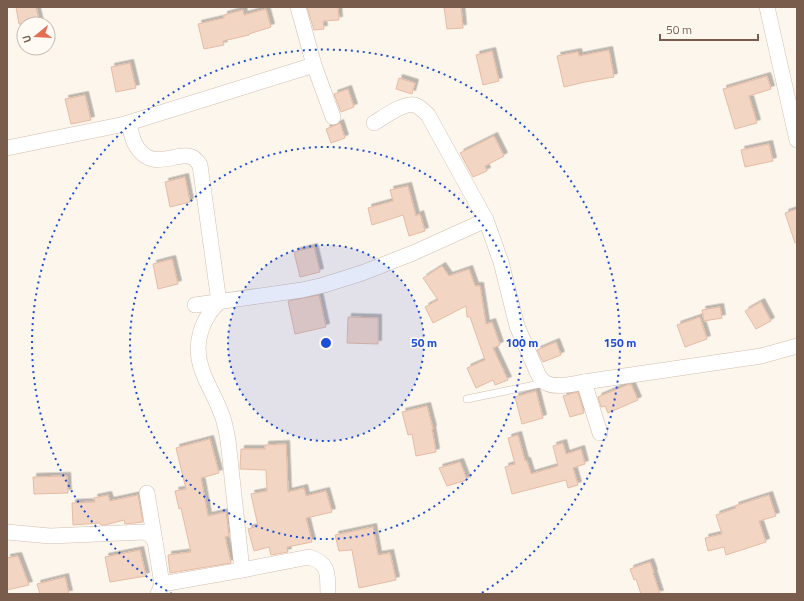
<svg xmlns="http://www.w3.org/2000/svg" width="804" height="601" viewBox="0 0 804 601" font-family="'Titillium Web',sans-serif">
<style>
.building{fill:#f3d5c3;stroke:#e6bba3;filter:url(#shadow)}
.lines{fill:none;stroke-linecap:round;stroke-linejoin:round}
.service-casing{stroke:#d1beb0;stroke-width:8}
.minor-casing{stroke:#d1beb0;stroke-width:16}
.service{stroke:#fff;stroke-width:7}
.minor{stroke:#fff;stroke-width:15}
.ring{fill:none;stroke:#1d4ed8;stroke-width:2;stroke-dasharray:2 4}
.centre{fill:#1d4ed8;stroke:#fffaf3;stroke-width:2}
.ring-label{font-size:12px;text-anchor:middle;font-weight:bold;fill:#1d4ed8;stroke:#fffaf3;stroke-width:3;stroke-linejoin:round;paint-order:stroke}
</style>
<defs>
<filter id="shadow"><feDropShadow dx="3.5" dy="-3.5" stdDeviation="0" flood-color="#0004"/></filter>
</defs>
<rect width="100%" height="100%" fill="#fdf6ec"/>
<g class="building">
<path d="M16,7H36L40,24H19Z"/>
<path d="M307,7H338L339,20L323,21L324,29L314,30Z"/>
<path d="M444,7H461L463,28L447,29Z"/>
<path d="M266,9L271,27L249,34V35L223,41L224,45L204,49L198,24L224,18V15L243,10L244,15Z"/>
<path d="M609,50L614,77L585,82L564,87L557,56L578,52L579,56Z"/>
<path d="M492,51L499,81L483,85L476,55Z"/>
<path d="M130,63L136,88L116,92L111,67Z"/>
<path d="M767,76L771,89L749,96L757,123L735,129L723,89Z"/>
<path d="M399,78L415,83L412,94L396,89Z"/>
<path d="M348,89L354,107L341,112L334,94Z"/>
<path d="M85,95L91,120L71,124L65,99Z"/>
<path d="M340,123L345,138L331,143L326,129L336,125Z"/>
<path d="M494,136L504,156L485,166L487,171L473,177L460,153Z"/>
<path d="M769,144L773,161L745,167L741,150Z"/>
<path d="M185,177L190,202L170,207L165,182Z"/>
<path d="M408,186L416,216L420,214L425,231L409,236L403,215L372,225L368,208L393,201L390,190Z"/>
<path d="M797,209V242L795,243L785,213Z"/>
<path d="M314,247L320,272L300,277L294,252Z"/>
<path d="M172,259L178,284L158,289L153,264Z"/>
<path d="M442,266L449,276L469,269L475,286H480L486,324L492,322L500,345L493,348L508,380L495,385L493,380L476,388L467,368L485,360L470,317H467L466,306L433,323L425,307L438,300L423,278Z"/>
<path d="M319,295L326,327L295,334L288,301Z"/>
<path d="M761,302L771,321L756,329L745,311Z"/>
<path d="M720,307L722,318L704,321L702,310Z"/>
<path d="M348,317L378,318V344L347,343Z"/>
<path d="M700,317L707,339L685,347L677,325Z"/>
<path d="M556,342L561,355L543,362L537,350Z"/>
<path d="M631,384L638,400L608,413L605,406L601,407L598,397L627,385Z"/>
<path d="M536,391L543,418L522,424L515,397Z"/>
<path d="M578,392L584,413L570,417L563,396Z"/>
<path d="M427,406L433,429H432L436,452L416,456L412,434L408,435L402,412Z"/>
<path d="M518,435L525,461H527L531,474L558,466L553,446L563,443L566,454L581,449L585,464L573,468L578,485L568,488L566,480L512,494L505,467L515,464L508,438Z"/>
<path d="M210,439L219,473L201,478L208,516L226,512L229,536L225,537L231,563L170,573L168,555L191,552L181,508L179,509L175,491L186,489L176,448Z"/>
<path d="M286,444L288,492L304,488L306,496L326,491L332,512L306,518L312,542L287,547L288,552L271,555L269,547L254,551L248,529L258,526L251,494L267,491L266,470L240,469L241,449H265V445Z"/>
<path d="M460,462L467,480L447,486L439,468Z"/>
<path d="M67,476L68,493L34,494L33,477Z"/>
<path d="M108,495L110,501L138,495L143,522L125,524L124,520L105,525H101L100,523L73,525L72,503L95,502L94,498Z"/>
<path d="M769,495L776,516L759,521L766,542L726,555L724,547L708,551L705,538L722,534L716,515L736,508L735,506Z"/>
<path d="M373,527L378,555L390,553L396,580L359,588L352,550L339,551L335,535Z"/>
<path d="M140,550L146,576L110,582L105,557Z"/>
<path d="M18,556L29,585L7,590V558Z"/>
<path d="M650,562L654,573H653L660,594H641L636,579L634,580L630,569Z"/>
<path d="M65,577L69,594H40L37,584Z"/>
</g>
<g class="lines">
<g class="service-casing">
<path id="service" d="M467,399L544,383"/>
</g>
<g class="minor-casing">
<g id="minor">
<path d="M298,7L314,65L333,117"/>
<path d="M767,7L797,140"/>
<path d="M128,123C131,130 132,138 135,144C153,177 182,145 196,160C198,162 199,164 200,165L219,302C216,305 212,309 209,314C198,331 195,351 202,370C207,385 216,398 221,413C225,421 226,431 228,440L242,570"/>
<path d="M374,123C384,117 404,102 415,105C420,107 424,111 428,115L486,220L501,262L517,326L538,374C539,376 540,378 542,380C552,390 572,384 584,382L761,356L797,346"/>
<path d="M7,148L125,124L314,65"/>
<path d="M195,305L302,290L324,285L362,273L413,253L486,220"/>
<path d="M584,382L600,433"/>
<path d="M147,493L162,584"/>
<path d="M7,532L50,536L144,532L151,535L155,542"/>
<path d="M158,594L162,584L242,570L309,557C331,564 327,575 328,594"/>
</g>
</g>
<use href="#service" class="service"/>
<use href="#minor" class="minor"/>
</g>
<circle cx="326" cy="343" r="98" fill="#1d4ed8" fill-opacity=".12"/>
<g class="ring">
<circle cx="326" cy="343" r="98"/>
<circle cx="326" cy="343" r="196"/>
<path d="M172 594A294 294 0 1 1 480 594"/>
</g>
<circle cx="326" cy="343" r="6" class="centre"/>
<g class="ring-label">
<text x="424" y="347">50 m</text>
<text x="522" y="347">100 m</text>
<text x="620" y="347">150 m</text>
</g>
<rect width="804" height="601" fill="none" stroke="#7a5c4d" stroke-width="16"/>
<g transform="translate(36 36) rotate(252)"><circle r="19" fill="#fffaf3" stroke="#cabbb1"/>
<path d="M0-3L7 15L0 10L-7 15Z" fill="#e76f51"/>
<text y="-6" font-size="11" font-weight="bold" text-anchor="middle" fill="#7a5c4d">U</text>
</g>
<path d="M660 34v6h98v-6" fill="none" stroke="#7a5c4d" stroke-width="2"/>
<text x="666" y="34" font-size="12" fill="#7a5c4d" stroke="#fffaf3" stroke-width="3" paint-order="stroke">50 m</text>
</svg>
